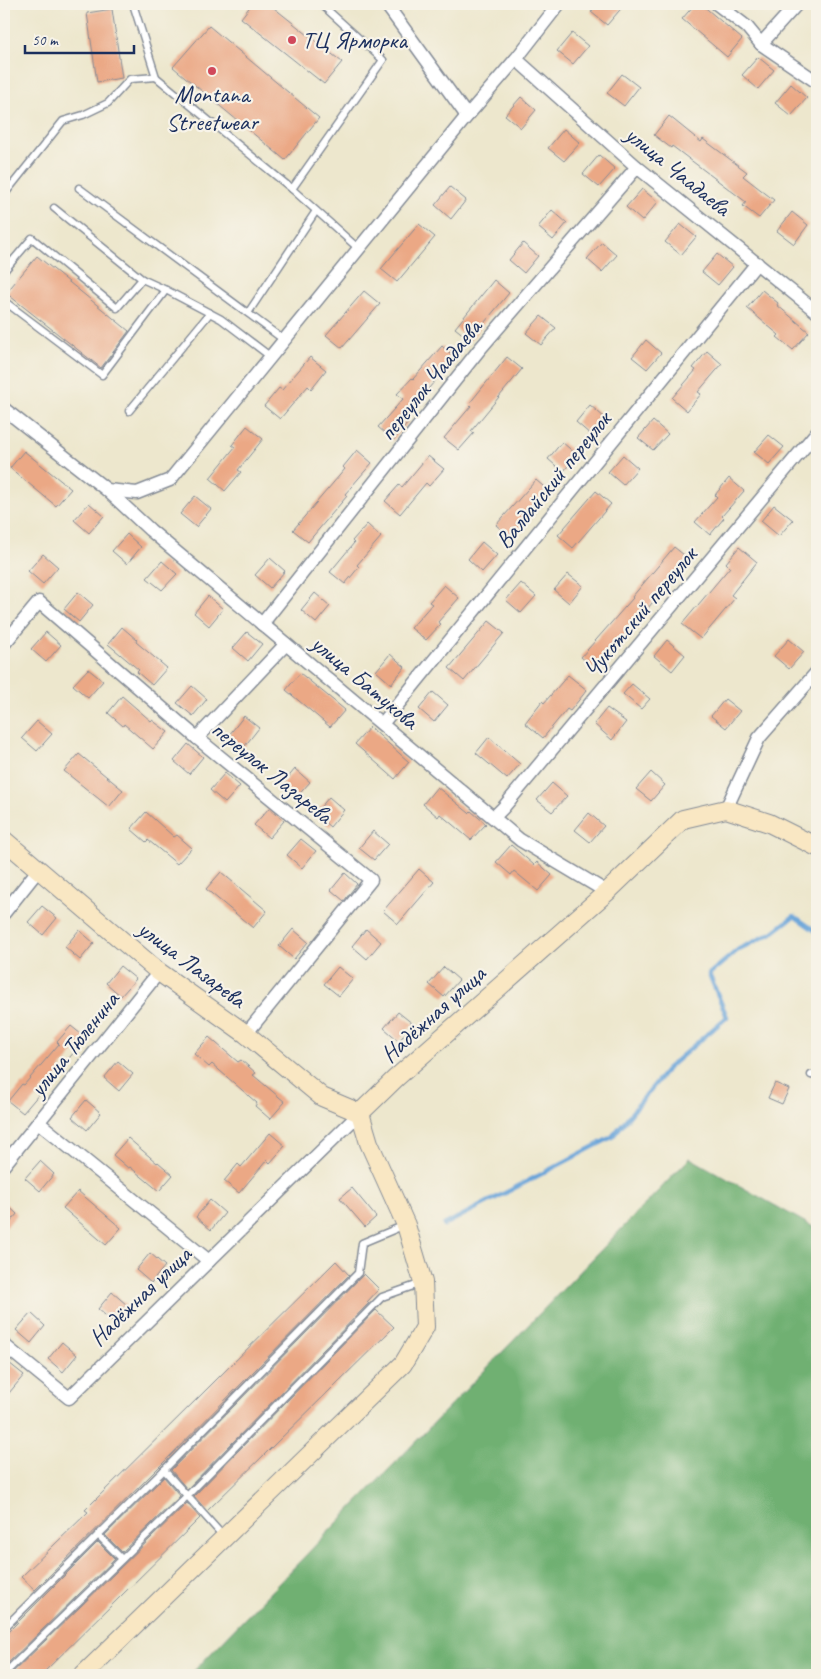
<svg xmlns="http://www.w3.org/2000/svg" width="821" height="1679" viewBox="0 0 821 1679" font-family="Caveat,sans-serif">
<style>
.forest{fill:#70b072;stroke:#467068}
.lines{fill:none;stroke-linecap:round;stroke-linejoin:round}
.stream{stroke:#69a4d9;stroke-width:4.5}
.building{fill:#eba885}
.lane-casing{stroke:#848b96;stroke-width:9}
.street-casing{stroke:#848b96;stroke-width:15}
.secondary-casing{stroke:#848b96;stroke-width:20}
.lane{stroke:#fff;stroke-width:6}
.street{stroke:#fff;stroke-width:12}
.secondary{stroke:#f9e7c3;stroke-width:18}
.poi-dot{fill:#d1495b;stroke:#f7f3e8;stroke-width:2}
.labels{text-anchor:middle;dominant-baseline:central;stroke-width:4.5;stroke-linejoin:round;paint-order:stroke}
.poi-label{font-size:24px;fill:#1b2f5e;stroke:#f7f3e8;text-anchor:start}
.street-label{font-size:24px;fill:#1b2f5e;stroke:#f7f3e8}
</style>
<rect width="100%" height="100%" fill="#f7f3e8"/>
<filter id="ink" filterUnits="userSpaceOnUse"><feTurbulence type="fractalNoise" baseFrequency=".02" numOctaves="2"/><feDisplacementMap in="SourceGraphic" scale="10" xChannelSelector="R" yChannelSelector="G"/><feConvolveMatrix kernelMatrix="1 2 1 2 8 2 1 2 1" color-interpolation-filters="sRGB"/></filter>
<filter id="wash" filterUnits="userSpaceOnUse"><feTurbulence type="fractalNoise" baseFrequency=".0096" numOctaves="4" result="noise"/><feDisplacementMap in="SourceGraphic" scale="20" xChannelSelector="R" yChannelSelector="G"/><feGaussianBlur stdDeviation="1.12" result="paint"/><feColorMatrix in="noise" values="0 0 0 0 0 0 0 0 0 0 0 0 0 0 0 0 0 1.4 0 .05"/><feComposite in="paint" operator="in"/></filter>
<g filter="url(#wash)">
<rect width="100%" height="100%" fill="#ede7cd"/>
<path class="forest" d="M690,1158L817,1229V1675H190Z"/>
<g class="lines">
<path class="stream" d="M444,1225L612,1137L669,1067L727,1017L709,974L739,949L772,933L794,916L817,932"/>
</g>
<g id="blocks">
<g class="building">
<path d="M252,4H269L342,62L324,84L241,18Z"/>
<path d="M598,4H625L607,25L591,12Z"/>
<path d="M695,4H701L742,39L727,57L682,19Z"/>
<path d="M112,9L122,78L97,82L87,13Z"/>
<path d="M209,26L319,118L285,160L173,67Z"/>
<path d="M572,33L588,46L573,64L557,51Z"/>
<path d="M758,57L774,70L758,89L742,75Z"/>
<path d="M622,74L639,87L624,106L607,93Z"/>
<path d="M791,84L807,98L791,116L775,103Z"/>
<path d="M521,97L536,110L521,128L505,115Z"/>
<path d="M669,116L701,142L703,139L747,172L743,176L774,200L759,218L743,206L746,202L672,146L671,148L654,135Z"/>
<path d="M564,129L580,143L564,161L548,148Z"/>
<path d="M599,155L615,169L599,187L583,174Z"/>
<path d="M450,187L466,200L451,219L435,205Z"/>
<path d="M642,189L658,202L642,221L626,207Z"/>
<path d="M552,210L567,223L553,240L538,227Z"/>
<path d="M792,212L808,225L794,244L777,231Z"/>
<path d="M419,224L435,237L397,282L381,269Z"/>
<path d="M680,224L696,237L681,255L665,242Z"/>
<path d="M602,242L617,255L602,272L587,259Z"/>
<path d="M523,243L538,256L524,273L509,260Z"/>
<path d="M717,254L733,267L718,285L702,272Z"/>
<path d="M37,256L129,331L101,368L6,293Z"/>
<path d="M494,280L509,293L470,340L455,328Z"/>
<path d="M762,290L778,303L777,305L809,332L793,350L777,337L779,335L747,308Z"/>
<path d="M364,291L380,304L342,348L326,335Z"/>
<path d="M541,316L556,328L541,345L526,333Z"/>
<path d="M646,340L661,353L647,369L632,357Z"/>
<path d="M442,346L457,359L443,376L441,374L403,418L408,423L393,440L378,427L403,399L397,394L412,378L413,379Z"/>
<path d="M707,351L722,364L698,392L701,394L687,411L672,398L696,370L693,368Z"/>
<path d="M310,357L326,370L311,389L308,386L280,419L264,406L279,388L282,390Z"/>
<path d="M507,357L522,369L471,431L474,433L459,450L444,438L471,406L469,404Z"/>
<path d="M590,405L605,418L591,435L576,422Z"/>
<path d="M653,421L668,434L653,450L638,438Z"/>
<path d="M247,426L263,439L238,470L241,472L225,491L210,478L235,447L232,445Z"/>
<path d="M769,435L784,447L769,464L754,452Z"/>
<path d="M562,442L577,455L563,472L548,459Z"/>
<path d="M357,450L372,463L345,494L347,496L308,542L293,530L345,469L343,467Z"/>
<path d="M24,451L71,489L56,506L10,468Z"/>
<path d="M623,455L638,468L623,485L608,472Z"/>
<path d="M428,456L444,469L429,486L426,483L400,514L385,501L399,485L402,487Z"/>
<path d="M729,478L744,491L722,516L724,518L710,535L695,522L717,497L715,495Z"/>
<path d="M536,480L551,493L511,538L496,525Z"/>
<path d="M596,491L611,504L573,548L558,535Z"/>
<path d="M195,496L211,509L196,527L180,514Z"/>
<path d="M89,503L104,516L89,533L74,520Z"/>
<path d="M774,505L793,520L779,536L761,521Z"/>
<path d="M367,524L381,537L357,565L359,567L345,584L330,572L354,543L352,541Z"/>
<path d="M127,534L141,547L127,564L112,551Z"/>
<path d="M482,542L497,555L482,572L468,559Z"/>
<path d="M674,547L689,559L596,670L581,657L633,598L632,597Z"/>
<path d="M739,547L757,562L731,595L735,598L701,639L682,624L730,567L726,563Z"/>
<path d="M43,554L58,567L43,584L28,571Z"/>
<path d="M270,558L285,571L270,588L255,575Z"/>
<path d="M162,561L177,574L162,590L147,578Z"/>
<path d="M568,574L583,586L569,603L554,590Z"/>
<path d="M521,583L536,596L521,613L506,600Z"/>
<path d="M444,585L459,598L438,622L441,624L426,640L411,628L432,604L429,602Z"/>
<path d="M78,592L93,605L79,622L64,609Z"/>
<path d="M315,593L330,606L316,623L301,610Z"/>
<path d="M208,596L223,609L209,626L194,613Z"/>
<path d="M489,621L504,633L464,681L449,668Z"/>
<path d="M122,627L137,640L136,642L167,668L152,685L137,672L139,670L108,644Z"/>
<path d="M46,632L61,645L46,662L31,649Z"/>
<path d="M247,632L262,644L248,661L233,648Z"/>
<path d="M789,639L804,652L789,669L774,656Z"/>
<path d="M667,640L685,655L672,671L654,656Z"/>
<path d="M390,654L405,667L391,684L376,671Z"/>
<path d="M88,669L103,681L88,698L73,685Z"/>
<path d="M300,673L345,710L330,727L286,690Z"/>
<path d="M568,675L587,690L570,711L567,709L543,738L525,723L542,701L544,703Z"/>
<path d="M632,684L650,699L641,709L623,694Z"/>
<path d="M192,686L207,699L193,716L177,703Z"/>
<path d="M433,692L448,705L434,722L419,709Z"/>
<path d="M122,696L151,721L152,720L168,732L153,749L124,724L123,726L108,713Z"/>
<path d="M725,699L740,711L726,728L711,716Z"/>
<path d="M607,708L626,722L612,740L594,724Z"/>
<path d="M244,716L259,728L240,752L225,740Z"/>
<path d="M37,721L52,734L37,751L22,738Z"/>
<path d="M370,727L409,762L395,779L355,744Z"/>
<path d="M489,737L520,764L507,779L476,753Z"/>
<path d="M188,744L203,757L189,774L174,761Z"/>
<path d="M79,754L123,790L109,807L64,771Z"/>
<path d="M295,769L310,782L295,799L281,786Z"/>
<path d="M651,772L665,785L651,801L636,789Z"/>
<path d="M225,773L240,786L225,803L210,790Z"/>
<path d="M552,783L567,796L552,812L537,800Z"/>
<path d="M437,787L469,813L471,811L486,824L471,840L440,814L438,817L423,804Z"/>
<path d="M329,797L344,810L330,827L315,814Z"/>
<path d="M269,808L284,821L269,838L254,825Z"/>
<path d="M146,812L174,837L177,835L192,848L177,864L148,840L146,842L131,829Z"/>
<path d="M589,813L604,826L590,842L575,830Z"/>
<path d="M373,831L388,844L374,860L359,848Z"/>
<path d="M301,839L316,851L302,868L287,855Z"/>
<path d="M511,845L534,865L537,862L552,875L538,891L514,871L511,875L496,862Z"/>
<path d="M419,869L434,882L398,924L383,911Z"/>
<path d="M221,872L267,911L253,928L206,889Z"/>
<path d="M345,873L357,884L344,901L331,890Z"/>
<path d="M42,906L57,918L43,935L28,922Z"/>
<path d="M293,929L308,942L294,959L279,946Z"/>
<path d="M366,929L381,942L367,959L352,946Z"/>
<path d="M79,930L94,943L80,960L65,947Z"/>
<path d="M120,966L136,979L121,996L106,983Z"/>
<path d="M338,967L353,979L339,996L324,984Z"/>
<path d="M444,967L459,980L444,997L429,984Z"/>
<path d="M398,1012L413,1024L399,1041L384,1028Z"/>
<path d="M71,1026L86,1038L59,1070L62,1072L47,1089L45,1087L23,1113L8,1101L22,1084L24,1085L59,1044L57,1042Z"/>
<path d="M209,1037L238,1062L241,1060L256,1073L253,1075L285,1102L270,1119L255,1106L257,1103L212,1064L209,1067L194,1054Z"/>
<path d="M118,1061L133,1074L119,1091L104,1078Z"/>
<path d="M775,1083L789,1089L782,1104L768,1098Z"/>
<path d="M86,1100L101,1113L87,1130L72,1117Z"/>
<path d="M270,1133L285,1146L270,1163L267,1160L239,1193L224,1181L238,1164L241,1167Z"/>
<path d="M128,1138L157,1163L158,1162L173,1175L159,1191L130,1167L128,1168L113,1155Z"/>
<path d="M40,1161L54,1174L40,1191L25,1178Z"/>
<path d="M352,1188L376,1217L365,1227L340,1198Z"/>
<path d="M78,1191L121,1228L106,1245L63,1208Z"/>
<path d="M210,1200L225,1213L211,1230L196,1217Z"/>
<path d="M4,1202L17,1214L4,1230Z"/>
<path d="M150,1253L165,1266L151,1283L136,1270Z"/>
<path d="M336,1261L349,1275L160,1466L35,1590L21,1577L88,1512L85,1510Z"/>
<path d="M364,1274L379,1289L367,1302L369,1303L187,1489L171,1470Z"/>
<path d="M112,1292L127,1305L112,1321L98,1309Z"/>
<path d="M376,1310L394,1327L207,1511L194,1496Z"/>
<path d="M31,1313L45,1326L31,1343L16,1330Z"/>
<path d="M62,1342L77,1355L63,1372L48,1359Z"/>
<path d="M9,1363L24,1375L4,1399V1369Z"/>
<path d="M164,1477L180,1496L122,1552L105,1535Z"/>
<path d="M187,1503L200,1518L41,1675H10Z"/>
<path d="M98,1542L115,1559L4,1667V1633L8,1632Z"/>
</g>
</g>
</g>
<g filter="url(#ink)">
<use href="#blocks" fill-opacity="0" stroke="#848b96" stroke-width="1"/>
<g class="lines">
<g class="lane-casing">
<g id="lane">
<path d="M156,77L292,189L383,60L321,4"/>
<path d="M79,188L284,340"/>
<path d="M292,189L359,249"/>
<path d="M4,195L63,121L83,115L108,103L130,79L156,77L133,4"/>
<path d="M4,271L32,238L117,308L142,279L54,208"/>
<path d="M142,279L166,290"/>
<path d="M4,301L102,375L166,290L221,319L271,357"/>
<path d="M248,313L316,211"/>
<path d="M129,411L210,313"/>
<path d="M811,1075L817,1076"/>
<path d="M164,1470L358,1273L362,1243L405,1225"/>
<path d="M98,1535L122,1559"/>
<path d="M4,1628L164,1470L224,1537"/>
<path d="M4,1674L187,1496L382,1297L422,1283"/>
</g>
</g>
<g class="street-casing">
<g id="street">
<path d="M386,4L467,116"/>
<path d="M717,4L747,27L761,44L817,82"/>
<path d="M761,44L797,4"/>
<path d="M516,59L637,167L817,312"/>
<path d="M4,409L107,490L137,493L170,480L467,116L516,59L559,4"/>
<path d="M107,490L150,530L520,840L607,892"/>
<path d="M262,624L479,350L637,167"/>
<path d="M4,644L39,602L197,738L371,880L246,1034"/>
<path d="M382,724L757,263"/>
<path d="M197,738L286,644"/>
<path d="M726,809L759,738L817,672"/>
<path d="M494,817L503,808L817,432"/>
<path d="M4,913L39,869"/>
<path d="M38,1122L209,1261"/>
<path d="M4,1165L159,972"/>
<path d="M4,1345L69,1398L360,1113"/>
</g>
</g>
<g class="secondary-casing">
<g id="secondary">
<path d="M4,840L159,972L246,1034L322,1097L360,1113"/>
<path d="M360,1113L396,1078L607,892L683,819L726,809L769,823L817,847"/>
<path d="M83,1675L403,1364L425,1327L423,1282L406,1225L369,1143L360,1113"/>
</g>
</g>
<use href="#lane" class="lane"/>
<use href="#street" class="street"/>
<use href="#secondary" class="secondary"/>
</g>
</g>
<g class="poi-dot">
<circle cx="292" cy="40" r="5"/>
<circle cx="212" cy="71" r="5"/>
</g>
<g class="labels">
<g class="poi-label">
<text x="302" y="40">ТЦ Ярморка</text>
<text x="212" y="94" text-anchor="middle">Montana<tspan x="212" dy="28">Streetwear</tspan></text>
</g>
<g class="street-label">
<text transform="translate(678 171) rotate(39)">улица Чаадаева</text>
<text transform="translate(430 380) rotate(-51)">переулок Чаадаева</text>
<text transform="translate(553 480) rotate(-51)">Валдайский переулок</text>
<text transform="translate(640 612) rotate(-50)">Чукотский переулок</text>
<text transform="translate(365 682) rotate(40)">улица Батукова</text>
<text transform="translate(272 772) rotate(39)">переулок Лазарева</text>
<text transform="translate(192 964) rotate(37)">улица Лазарева</text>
<text transform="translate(433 1014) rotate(-42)">Надёжная улица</text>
<text transform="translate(74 1044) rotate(-51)">улица Тюленина</text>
<text transform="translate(140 1296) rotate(-44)">Надёжная улица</text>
</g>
</g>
<rect width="821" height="1679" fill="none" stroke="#f7f3e8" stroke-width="20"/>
<path d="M25 45v8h109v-8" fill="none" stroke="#1b2f5e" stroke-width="2.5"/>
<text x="32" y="45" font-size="15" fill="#1b2f5e" stroke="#f7f3e8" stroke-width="4" paint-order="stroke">50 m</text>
</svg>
